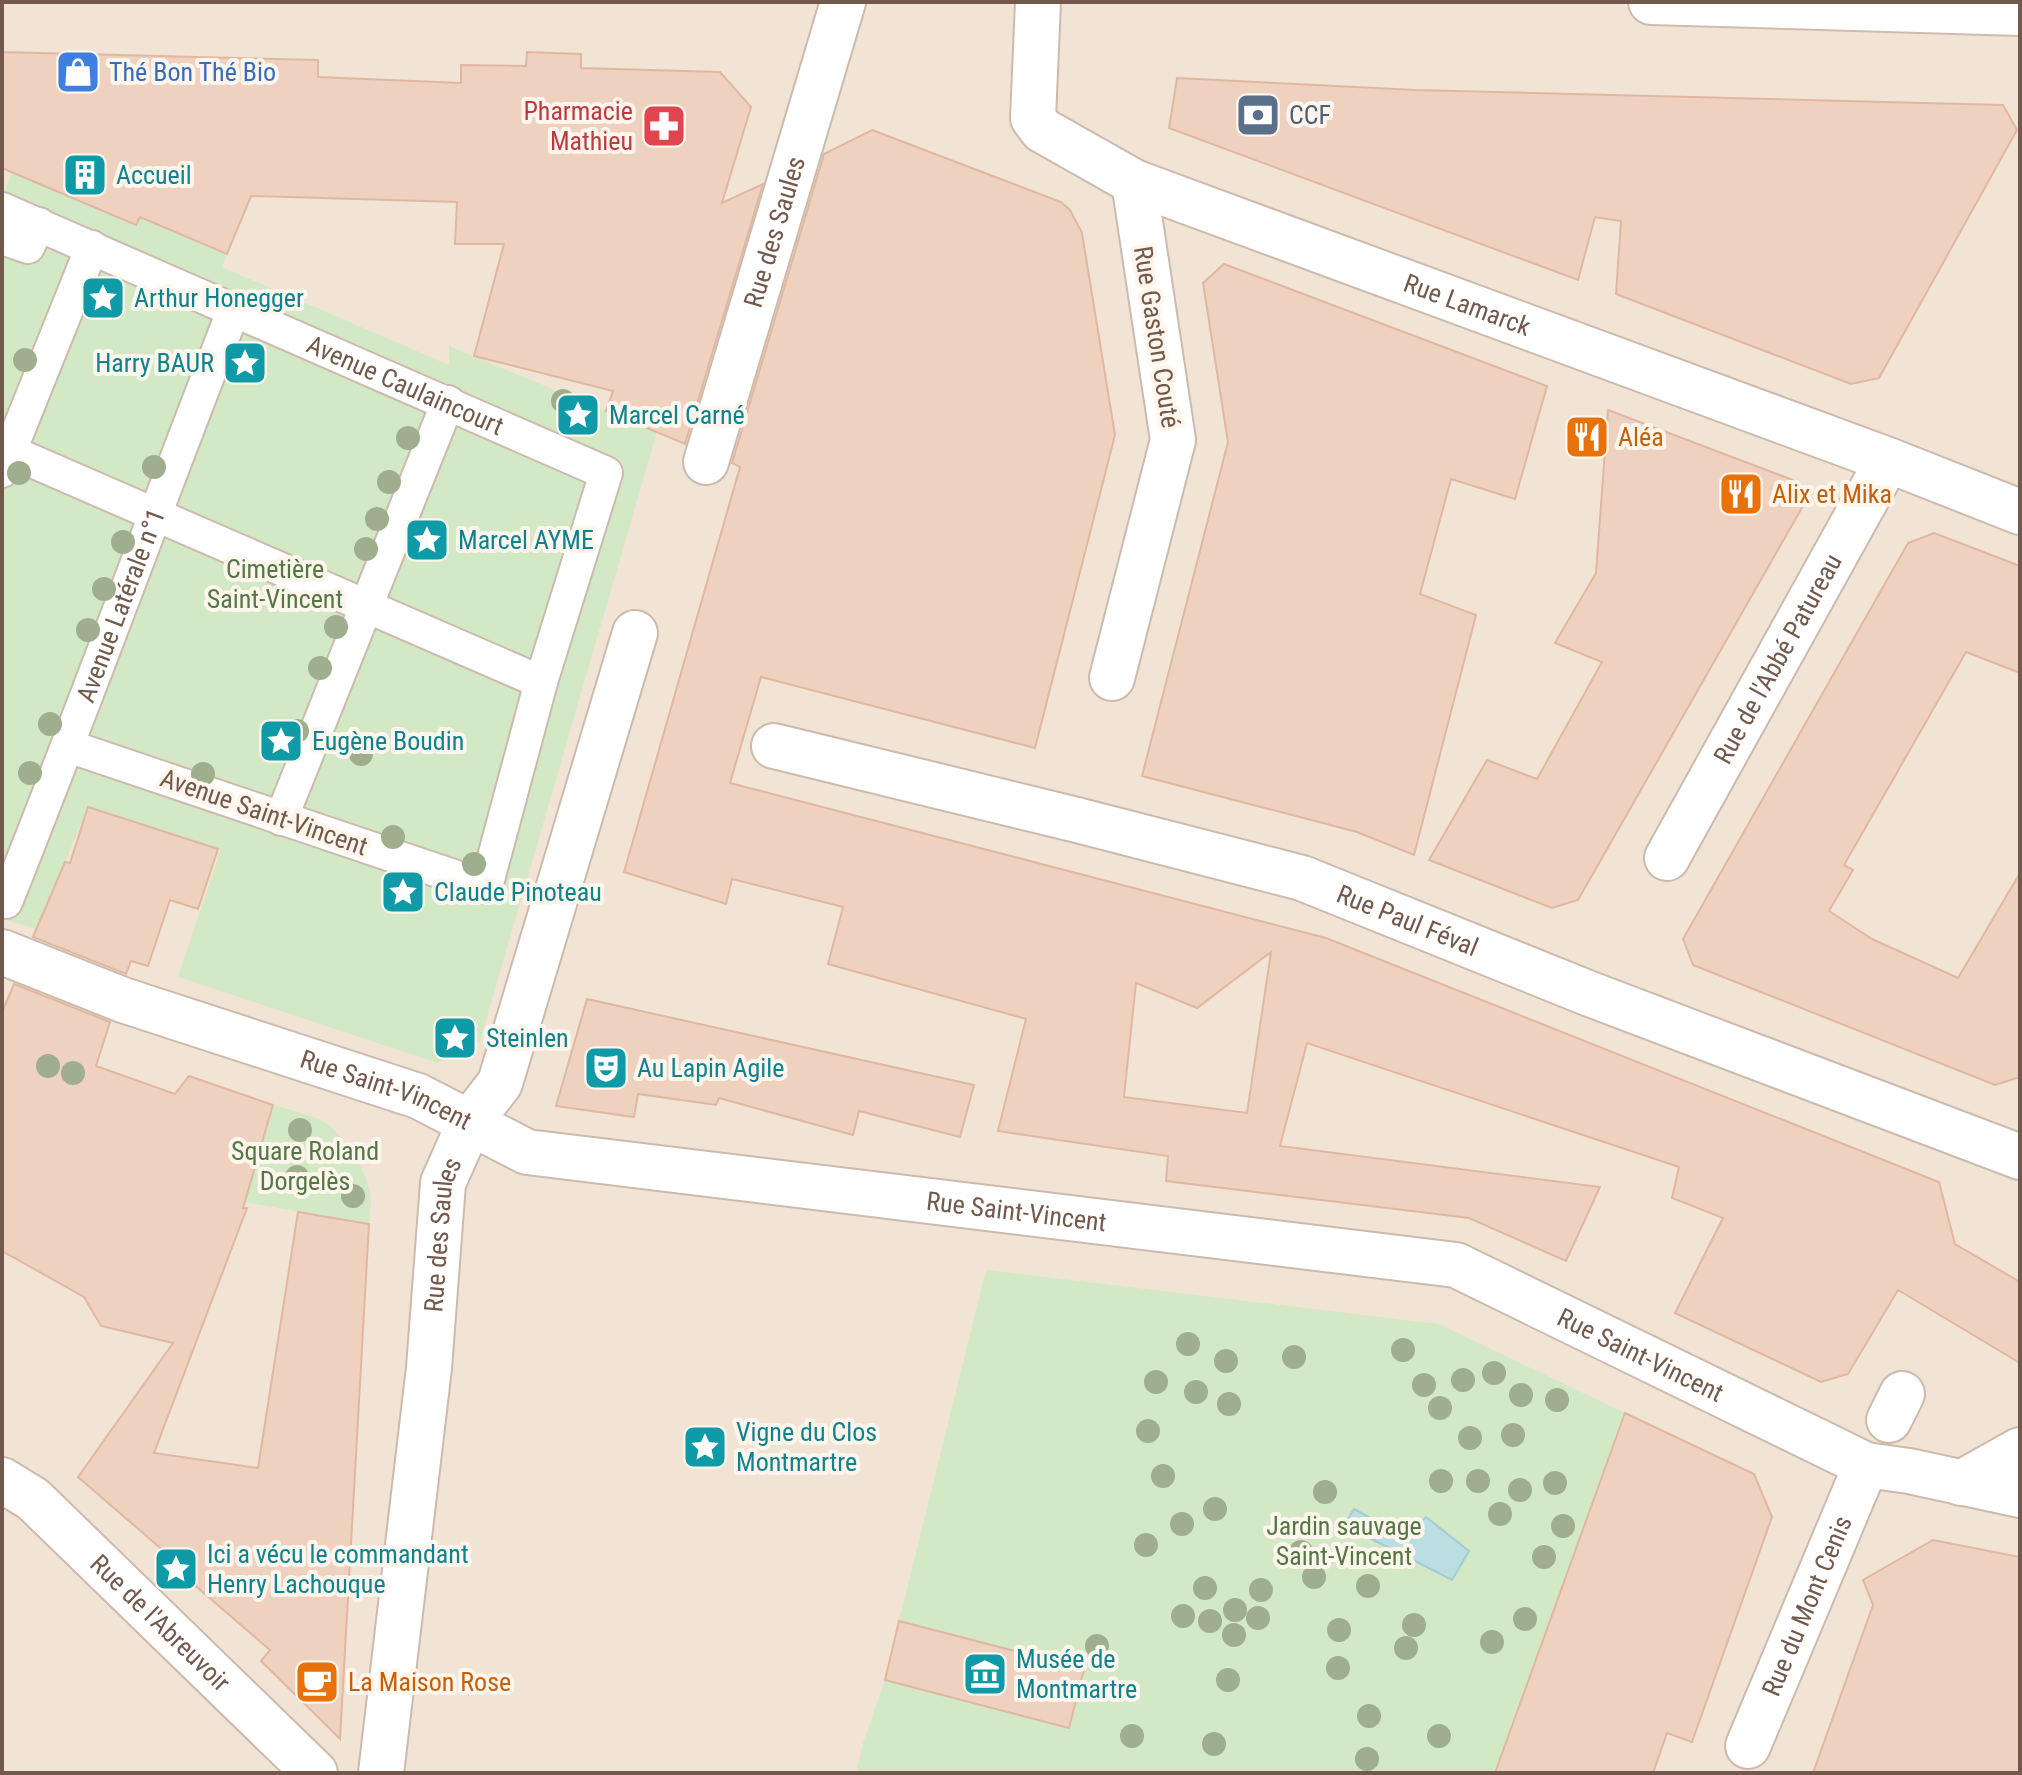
<svg xmlns="http://www.w3.org/2000/svg" width="2022" height="1775" viewBox="0 0 2022 1775" font-family="'Roboto Condensed',sans-serif">
<style>
.residential{fill:#f2e4d5}
.green{fill:#d3e8c5}
.water{fill:#bbdee3;stroke:#a2cdd4;stroke-width:2}
.building{fill:#eed1bf;stroke:#e0b8a1;stroke-width:2;fill-rule:evenodd}
.lines{fill:none;stroke-linecap:round;stroke-linejoin:round}
.lane-casing{stroke:#ccbaad;stroke-width:36}
.street-casing{stroke:#ccbaad;stroke-width:48}
.secondary-casing{stroke:#d0bcad;stroke-width:48}
.lane{stroke:#fff;stroke-width:32}
.street{stroke:#fff;stroke-width:44}
.secondary{stroke:#fff;stroke-width:44}
.tree{fill:#9faf8d}
.labels{text-anchor:middle;dominant-baseline:central;stroke-width:8;stroke-linejoin:round;paint-order:stroke}
.shop-label{font-size:26px;fill:#366cbe;stroke:#fef6ec;text-anchor:start}
.health-label{font-size:26px;fill:#be3a42;stroke:#fef6ec;text-anchor:end}
.service-label{font-size:26px;fill:#4e5e75;stroke:#fef6ec;text-anchor:start}
.culture-label{font-size:26px;fill:#0d838f;stroke:#fef6ec;text-anchor:start}
.street-label{font-size:26px;fill:#72594c;stroke:#fef6ec}
.food-label{font-size:26px;fill:#c56008;stroke:#fef6ec;text-anchor:start}
.park-label{font-size:26px;fill:#547845;stroke:#fef6ec}
</style>
<rect width="100%" height="100%" fill="#fbf2e6"/>
<rect class="residential" x="2" y="2" width="2018" height="1771"/>
<g class="green">
<path d="M13,172L177,186L243,215L222,267L449,365V346L657,432L480,1041L438,1063L178,977L220,851L218,849L88,807L37,929L2,919V196Z"/>
<path d="M274,1105C288,1109 303,1113 316,1118C342,1129 365,1165 370,1193C372,1203 370,1214 369,1224L244,1202Z"/>
<path d="M986,1270L1439,1324L1625,1413L1495,1773H856L863,1743L885,1680L1070,1727L1084,1669L899,1621Z"/>
</g>
<path class="water" d="M1354,1509L1407,1538L1426,1517L1469,1551L1452,1580L1344,1525Z"/>
<g class="building">
<path d="M2,52L318,60V77L461,83V65L526,66L527,52L581,54V68L720,72L751,107L722,203L763,184L685,444L606,411L613,391L474,356L504,244H455L457,202L251,196L227,254L140,217L136,225L2,168Z"/>
<path d="M1177,78L1416,90L2003,105L2017,130L1879,378L1851,384L1616,294L1621,221L1595,217L1578,280L1169,128Z"/>
<path d="M872,130L1061,202L1070,210L1082,233L1115,435L1035,748L761,677L730,783L1326,938L1939,1182L1955,1244L2020,1282V1363L1898,1290L1848,1374L1821,1382L1675,1313L1723,1218L1672,1198L1679,1167L1307,1043L1280,1146L1600,1187L1566,1261L1469,1218L1166,1181L1168,1156L998,1131L1026,1019L828,964L843,907L732,879L726,904L624,872L740,467L732,463L824,154ZM1271,952L1247,1113L1124,1097L1136,983L1197,1008Z"/>
<path d="M1224,264L1547,386L1515,499L1451,479L1420,594L1476,615L1414,855L1357,832L1142,776L1228,442L1203,283Z"/>
<path d="M1608,410L1793,480L1803,506L1578,900L1552,908L1429,860L1487,760L1537,779L1602,662L1555,643L1596,573Z"/>
<path d="M1934,533L2020,566V673L1966,652L1844,865L1853,870L1829,911L1872,939L1958,978L2020,873V1077L1995,1085L1693,965L1683,939L1908,543Z"/>
<path d="M88,807L218,849L198,909L170,900L148,966L131,961L126,974L33,937L65,862L70,863Z"/>
<path d="M14,984L110,1022L96,1066L175,1094L189,1076L273,1105L243,1208H247L154,1453L258,1468L298,1212L369,1224L340,1739L261,1661L270,1650L162,1557L165,1552L78,1477L173,1343L101,1326L84,1297L2,1251V1012Z"/>
<path d="M587,999L974,1085L960,1137L859,1111L853,1135L719,1098L716,1105L638,1094L634,1117L556,1106Z"/>
<path d="M1625,1413L1754,1474L1772,1517L1692,1742L1667,1733L1653,1773H1495Z"/>
<path d="M1933,1540L2020,1557V1773H1813L1873,1605L1863,1580Z"/>
<path d="M899,1621L1084,1669L1069,1728L885,1680Z"/>
</g>
<g class="lines">
<g class="lane-casing">
<g id="lane">
<path id="s1" d="M2,209L606,473L541,682L486,887L68,746"/>
<path d="M2,238L28,247L39,224"/>
<path d="M2,448L541,682"/>
<path d="M2,471L92,247"/>
<path d="M281,819L448,402"/>
<path id="s2" d="M6,902C85,705 157,506 234,309"/>
</g>
</g>
<g class="street-casing">
<g id="street">
<path id="s3" d="M1038,2L1033,118L1042,130L1134,182L1888,460L2020,512"/>
<path id="s4" d="M706,462L843,2"/>
<path d="M1112,678L1173,440L1134,182"/>
<path id="s5" d="M774,746L1077,820L1302,878L1590,994L2020,1157"/>
<path id="s6" d="M1667,858L1888,460"/>
<path id="s7" d="M2,952L123,1000L418,1096L527,1152L1456,1265L1866,1465L1909,1471L2020,1495"/>
<path d="M1889,1420L1902,1394"/>
<path id="s8" d="M2,1480L33,1499L315,1773"/>
<path d="M1961,1483L2020,1450"/>
<path id="s9" d="M1748,1746L1866,1465"/>
<path id="s10" d="M381,1773L429,1368L443,1183L470,1122L500,1083L635,633"/>
</g>
</g>
<g class="secondary-casing">
<path id="secondary" d="M1651,2L2020,13"/>
</g>
<use href="#lane" class="lane"/>
<use href="#street" class="street"/>
<use href="#secondary" class="secondary"/>
</g>
<g class="tree">
<circle cx="25" cy="360" r="12"/>
<circle cx="563" cy="401" r="12"/>
<circle cx="408" cy="438" r="12"/>
<circle cx="154" cy="467" r="12"/>
<circle cx="19" cy="473" r="12"/>
<circle cx="389" cy="482" r="12"/>
<circle cx="377" cy="519" r="12"/>
<circle cx="123" cy="542" r="12"/>
<circle cx="366" cy="549" r="12"/>
<circle cx="104" cy="589" r="12"/>
<circle cx="336" cy="627" r="12"/>
<circle cx="88" cy="630" r="12"/>
<circle cx="320" cy="668" r="12"/>
<circle cx="50" cy="724" r="12"/>
<circle cx="297" cy="731" r="12"/>
<circle cx="361" cy="754" r="12"/>
<circle cx="30" cy="773" r="12"/>
<circle cx="203" cy="774" r="12"/>
<circle cx="393" cy="837" r="12"/>
<circle cx="474" cy="864" r="12"/>
<circle cx="48" cy="1066" r="12"/>
<circle cx="73" cy="1073" r="12"/>
<circle cx="300" cy="1130" r="12"/>
<circle cx="297" cy="1177" r="12"/>
<circle cx="353" cy="1196" r="12"/>
<circle cx="1188" cy="1344" r="12"/>
<circle cx="1403" cy="1350" r="12"/>
<circle cx="1294" cy="1357" r="12"/>
<circle cx="1226" cy="1361" r="12"/>
<circle cx="1494" cy="1373" r="12"/>
<circle cx="1463" cy="1380" r="12"/>
<circle cx="1156" cy="1382" r="12"/>
<circle cx="1424" cy="1385" r="12"/>
<circle cx="1196" cy="1392" r="12"/>
<circle cx="1521" cy="1395" r="12"/>
<circle cx="1557" cy="1400" r="12"/>
<circle cx="1229" cy="1404" r="12"/>
<circle cx="1440" cy="1408" r="12"/>
<circle cx="1148" cy="1431" r="12"/>
<circle cx="1513" cy="1435" r="12"/>
<circle cx="1470" cy="1438" r="12"/>
<circle cx="1163" cy="1476" r="12"/>
<circle cx="1441" cy="1481" r="12"/>
<circle cx="1478" cy="1481" r="12"/>
<circle cx="1555" cy="1483" r="12"/>
<circle cx="1520" cy="1490" r="12"/>
<circle cx="1325" cy="1492" r="12"/>
<circle cx="1215" cy="1509" r="12"/>
<circle cx="1500" cy="1514" r="12"/>
<circle cx="1182" cy="1524" r="12"/>
<circle cx="1563" cy="1526" r="12"/>
<circle cx="1146" cy="1545" r="12"/>
<circle cx="1301" cy="1552" r="12"/>
<circle cx="1544" cy="1557" r="12"/>
<circle cx="1314" cy="1577" r="12"/>
<circle cx="1368" cy="1586" r="12"/>
<circle cx="1205" cy="1588" r="12"/>
<circle cx="1261" cy="1590" r="12"/>
<circle cx="1235" cy="1610" r="12"/>
<circle cx="1183" cy="1616" r="12"/>
<circle cx="1258" cy="1618" r="12"/>
<circle cx="1525" cy="1619" r="12"/>
<circle cx="1210" cy="1621" r="12"/>
<circle cx="1414" cy="1625" r="12"/>
<circle cx="1339" cy="1630" r="12"/>
<circle cx="1234" cy="1635" r="12"/>
<circle cx="1492" cy="1642" r="12"/>
<circle cx="1097" cy="1646" r="12"/>
<circle cx="1406" cy="1648" r="12"/>
<circle cx="1338" cy="1668" r="12"/>
<circle cx="1228" cy="1680" r="12"/>
<circle cx="1369" cy="1716" r="12"/>
<circle cx="1132" cy="1736" r="12"/>
<circle cx="1439" cy="1736" r="12"/>
<circle cx="1214" cy="1744" r="12"/>
<circle cx="1367" cy="1759" r="12"/>
</g>
<defs>
<g id="shop-square" transform="scale(2.3)"><rect x="-9" y="-9" width="18" height="18" rx="4" fill="#3f7fe0" stroke="#fef6ec"/><path d="M-5-2.5h2.3a2.7 3.5 0 0 1 5.4 0H5L5.5 6h-11ZM-1.5-2.5h3a1.5 2.3 0 0 0-3 0Z" fill="#fff"/></g>
<g id="bank-square" transform="scale(2.3)"><rect x="-9" y="-9" width="18" height="18" rx="4" fill="#5c6f8a" stroke="#fef6ec"/><path d="M-6-4H6V4H-6ZM0-2.3a2.3 2.3 0 1 0 0 4.6a2.3 2.3 0 1 0 0-4.6Z" fill="#fff"/></g>
<g id="pharmacy-square" transform="scale(2.3)"><rect x="-9" y="-9" width="18" height="18" rx="4" fill="#e0444e" stroke="#fef6ec"/><path d="M-2-6h4v4h4v4h-4v4h-4v-4h-4v-4h4Z" fill="#fff"/></g>
<g id="building-square" transform="scale(2.3)"><rect x="-9" y="-9" width="18" height="18" rx="4" fill="#0f9aa8" stroke="#fef6ec"/><path d="M-4-6H4V6H1V3H-1V6H-4ZM-2.5-4.3h1.7v1.8h-1.7ZM.8-4.3h1.7v1.8H.8ZM-2.5-1h1.7V.8h-1.7ZM.8-1h1.7V.8H.8Z" fill="#fff"/></g>
<g id="sight-square" transform="scale(2.3)"><rect x="-9" y="-9" width="18" height="18" rx="4" fill="#0f9aa8" stroke="#fef6ec"/><path d="M0-6L1.8-2.2L6-1.7L2.9 1.2L3.7 5.4L0 3.3L-3.7 5.4L-2.9 1.2L-6-1.7L-1.8-2.2Z" fill="#fff"/></g>
<g id="restaurant-square" transform="scale(2.3)"><rect x="-9" y="-9" width="18" height="18" rx="4" fill="#e8710a" stroke="#fef6ec"/><path d="M-5-6h1v4h1v-4h1v4h1v-4h1v5L-1.5 .5V6h-2V.5L-5-1ZM5-6V6H3V1.5H1.5Q1.5-4 5-6Z" fill="#fff"/></g>
<g id="theatre-square" transform="scale(2.3)"><rect x="-9" y="-9" width="18" height="18" rx="4" fill="#0f9aa8" stroke="#fef6ec"/><path d="M-5-5.5Q0-4 5-5.5V0Q5 5 0 6Q-5 5-5 0ZM-3.3-2.5H-1v1.5H-3.3ZM1-2.5H3.3v1.5H1ZM-2.8 1Q0 5.5 2.8 1Z" fill="#fff"/></g>
<g id="museum-square" transform="scale(2.3)"><rect x="-9" y="-9" width="18" height="18" rx="4" fill="#0f9aa8" stroke="#fef6ec"/><path d="M0-6L6-3V-2H-6V-3ZM-5-1h2V3h-2ZM-1-1h2V3h-2ZM3-1h2V3H3ZM-6 4H6V6H-6Z" fill="#fff"/></g>
<g id="cafe-square" transform="scale(2.3)"><rect x="-9" y="-9" width="18" height="18" rx="4" fill="#e8710a" stroke="#fef6ec"/><path d="M-5.5-4.5H6V0H3Q3 3.5 0 3.5H-2.5Q-5.5 3.5-5.5 0ZM3-3.2v2h1.7v-2ZM-6 4.5H4V6H-6Z" fill="#fff"/></g>
</defs>
<g fill-rule="evenodd">
<use href="#shop-square" x="78" y="72"/>
<use href="#bank-square" x="1258" y="115"/>
<use href="#pharmacy-square" x="664" y="126"/>
<use href="#building-square" x="85" y="175"/>
<use href="#sight-square" x="103" y="298"/>
<use href="#sight-square" x="245" y="363"/>
<use href="#sight-square" x="578" y="415"/>
<use href="#restaurant-square" x="1587" y="437"/>
<use href="#restaurant-square" x="1741" y="494"/>
<use href="#sight-square" x="427" y="540"/>
<use href="#sight-square" x="281" y="741"/>
<use href="#sight-square" x="403" y="892"/>
<use href="#sight-square" x="455" y="1038"/>
<use href="#theatre-square" x="606" y="1068"/>
<use href="#sight-square" x="705" y="1447"/>
<use href="#sight-square" x="176" y="1569"/>
<use href="#museum-square" x="985" y="1674"/>
<use href="#cafe-square" x="317" y="1682"/>
</g>
<g class="labels">
<g class="shop-label">
<text x="109" y="72">Thé Bon Thé Bio</text>
</g>
<g class="health-label">
<text x="633" y="111">Pharmacie<tspan x="633" dy="30">Mathieu</tspan></text>
</g>
<g class="service-label">
<text x="1289" y="115">CCF</text>
</g>
<g class="culture-label">
<text x="116" y="175">Accueil</text>
<text x="134" y="298">Arthur Honegger</text>
<text x="214" y="363" text-anchor="end">Harry BAUR</text>
<text x="609" y="415">Marcel Carné</text>
<text x="458" y="540">Marcel AYME</text>
<text x="312" y="741">Eugène Boudin</text>
<text x="434" y="892">Claude Pinoteau</text>
<text x="486" y="1038">Steinlen</text>
<text x="637" y="1068">Au Lapin Agile</text>
<text x="736" y="1432">Vigne du Clos<tspan x="736" dy="30">Montmartre</tspan></text>
<text x="207" y="1554">Ici a vécu le commandant<tspan x="207" dy="30">Henry Lachouque</tspan></text>
<text x="1016" y="1659">Musée de<tspan x="1016" dy="30">Montmartre</tspan></text>
</g>
<g class="street-label">
<text stroke="none"><textPath href="#s4" startOffset="240">Rue des Saules</textPath></text>
<text stroke="none"><textPath href="#s3" startOffset="592">Rue Lamarck</textPath></text>
<text transform="translate(1157 337) rotate(81)">Rue Gaston Couté</text>
<text stroke="none"><textPath href="#s1" startOffset="440">Avenue Caulaincourt</textPath></text>
<text stroke="none"><textPath href="#s2" startOffset="318">Avenue Latérale n°1</textPath></text>
<text stroke="none"><textPath href="#s6" startOffset="228">Rue de l'Abbé Patureau</textPath></text>
<text transform="translate(264 812) rotate(19)">Avenue Saint-Vincent</text>
<text stroke="none"><textPath href="#s5" startOffset="658">Rue Paul Féval</textPath></text>
<text stroke="none"><textPath href="#s7" startOffset="408">Rue Saint-Vincent</textPath></text>
<text stroke="none"><textPath href="#s7" startOffset="1056">Rue Saint-Vincent</textPath></text>
<text stroke="none"><textPath href="#s10" startOffset="542">Rue des Saules</textPath></text>
<text stroke="none"><textPath href="#s7" startOffset="1704">Rue Saint-Vincent</textPath></text>
<text stroke="none"><textPath href="#s9" startOffset="152">Rue du Mont Cenis</textPath></text>
<text stroke="none"><textPath href="#s8" startOffset="214">Rue de l'Abreuvoir</textPath></text>
</g>
<g class="food-label">
<text x="1618" y="437">Aléa</text>
<text x="1772" y="494">Alix et Mika</text>
<text x="348" y="1682">La Maison Rose</text>
</g>
<g class="park-label">
<text x="275" y="569">Cimetière<tspan x="275" dy="30">Saint-Vincent</tspan></text>
<text x="305" y="1151">Square Roland<tspan x="305" dy="30">Dorgelès</tspan></text>
<text x="1344" y="1526">Jardin sauvage<tspan x="1344" dy="30">Saint-Vincent</tspan></text>
</g>
</g>
<rect width="2022" height="1775" fill="none" stroke="#72594c" stroke-width="8"/>
</svg>
